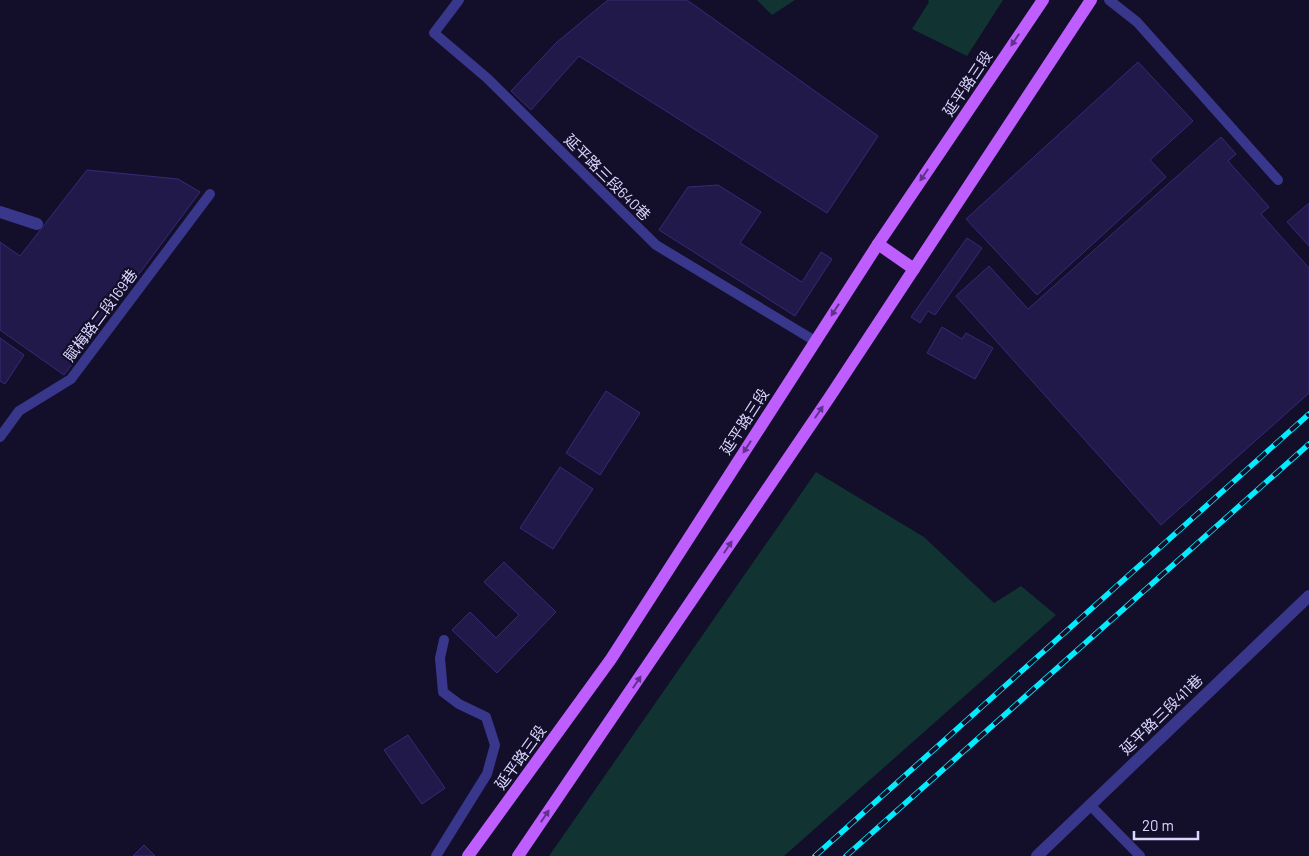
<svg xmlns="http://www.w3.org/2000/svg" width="1309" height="856" viewBox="0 0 1309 856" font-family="Barlow,'Noto Sans TC',sans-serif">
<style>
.green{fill:#113432}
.building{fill:#22194b;stroke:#382a79}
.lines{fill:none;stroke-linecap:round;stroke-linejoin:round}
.service{stroke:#38378b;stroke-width:10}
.minor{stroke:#38378b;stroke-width:12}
.primary{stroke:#bf5eff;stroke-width:12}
.rail-casing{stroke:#03ebff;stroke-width:5.5}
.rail{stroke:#130e29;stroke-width:4;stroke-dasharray:11;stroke-linecap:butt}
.oneway{fill:#603289}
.labels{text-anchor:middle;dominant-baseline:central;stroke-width:4.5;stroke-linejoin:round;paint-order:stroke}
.street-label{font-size:15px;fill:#dad7ff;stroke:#130e29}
</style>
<rect width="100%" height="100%" fill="#130e29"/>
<g class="green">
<path d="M757,0H795L772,15Z"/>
<path d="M928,0H1003L967,56L912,29L929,2Z"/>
<path d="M816,472L924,537L994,603L1021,586L1056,615L784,856H549Z"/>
</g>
<g class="building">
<path d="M608,0H687L878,136L827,213L579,56L531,110L511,91L557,42Z"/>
<path d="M1138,62L1193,121L1150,160L1166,177L1037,295L966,219Z"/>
<path d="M1221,137L1236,154L1228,161L1269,207L1261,214L1309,268V393L1161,525L956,296L989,266L1028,309Z"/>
<path d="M87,170L178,179L200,192L64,375L0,330V242L20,256Z"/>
<path d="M718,185L761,212L740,243L802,282L821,252L832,259L795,316L659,230L688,187Z"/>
<path d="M1309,203V246L1287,222Z"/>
<path d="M967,238L982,248L935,315L928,311L920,323L911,317Z"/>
<path d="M942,327L962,339L966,333L993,348L975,379L927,353Z"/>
<path d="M0,338L24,355L5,384L0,381Z"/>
<path d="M606,391L640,413L600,475L566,453Z"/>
<path d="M560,467L593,489L553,549L520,528Z"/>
<path d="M504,562L556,612L497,673L452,630L470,612L496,638L519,615L484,582Z"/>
<path d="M408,735L445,788L422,804L384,750Z"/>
<path d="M144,845L155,856H133Z"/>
</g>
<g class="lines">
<g class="service">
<path d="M459,0L434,33L487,78L656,245L815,341"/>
<path d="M1109,0L1137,22L1278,180"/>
<path d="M0,437L19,411L71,379L210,194"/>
<path d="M1090,805L1140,856"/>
<path d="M436,856L487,774L495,745L486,717L459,704L443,692L440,658L444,640"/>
</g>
<g class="minor">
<path d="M0,212L37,224"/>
<path d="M1037,856L1309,596"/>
</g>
<g class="primary">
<path d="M878,244L914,269"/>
<path d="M468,856L611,659L878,244L1043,0"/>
<path d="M518,856L829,398L1091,0"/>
</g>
<g class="rail-casing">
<g id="rail">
<path d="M815,856L1309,414"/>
<path d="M846,856L1309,444"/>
</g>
</g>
<use href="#rail" class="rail"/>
</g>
<defs><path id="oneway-solid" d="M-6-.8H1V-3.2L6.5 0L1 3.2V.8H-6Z" transform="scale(1.25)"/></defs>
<g class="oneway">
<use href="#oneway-solid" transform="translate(1015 40) rotate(124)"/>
<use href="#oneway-solid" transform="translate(924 175) rotate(124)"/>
<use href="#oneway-solid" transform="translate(835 310) rotate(123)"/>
<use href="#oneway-solid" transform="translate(819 412) rotate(-56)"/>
<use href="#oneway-solid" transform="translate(747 447) rotate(123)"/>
<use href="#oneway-solid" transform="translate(728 547) rotate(-56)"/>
<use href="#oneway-solid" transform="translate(637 682) rotate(-56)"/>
<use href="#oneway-solid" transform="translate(545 816) rotate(-56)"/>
</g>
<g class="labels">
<g class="street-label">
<text transform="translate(967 83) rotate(-56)">延平路三段</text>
<text transform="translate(608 177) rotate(45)">延平路三段640巷</text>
<text transform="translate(100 315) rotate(-53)">賦梅路二段169巷</text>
<text transform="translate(744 421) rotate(-57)">延平路三段</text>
<text transform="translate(1161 714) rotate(-44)">延平路三段411巷</text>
<text transform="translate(520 757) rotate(-54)">延平路三段</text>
</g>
</g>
<path d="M1134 831v8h64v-8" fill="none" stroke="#dad7ff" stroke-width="2.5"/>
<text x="1142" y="831" font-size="15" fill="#dad7ff" stroke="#130e29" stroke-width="4" paint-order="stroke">20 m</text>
</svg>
